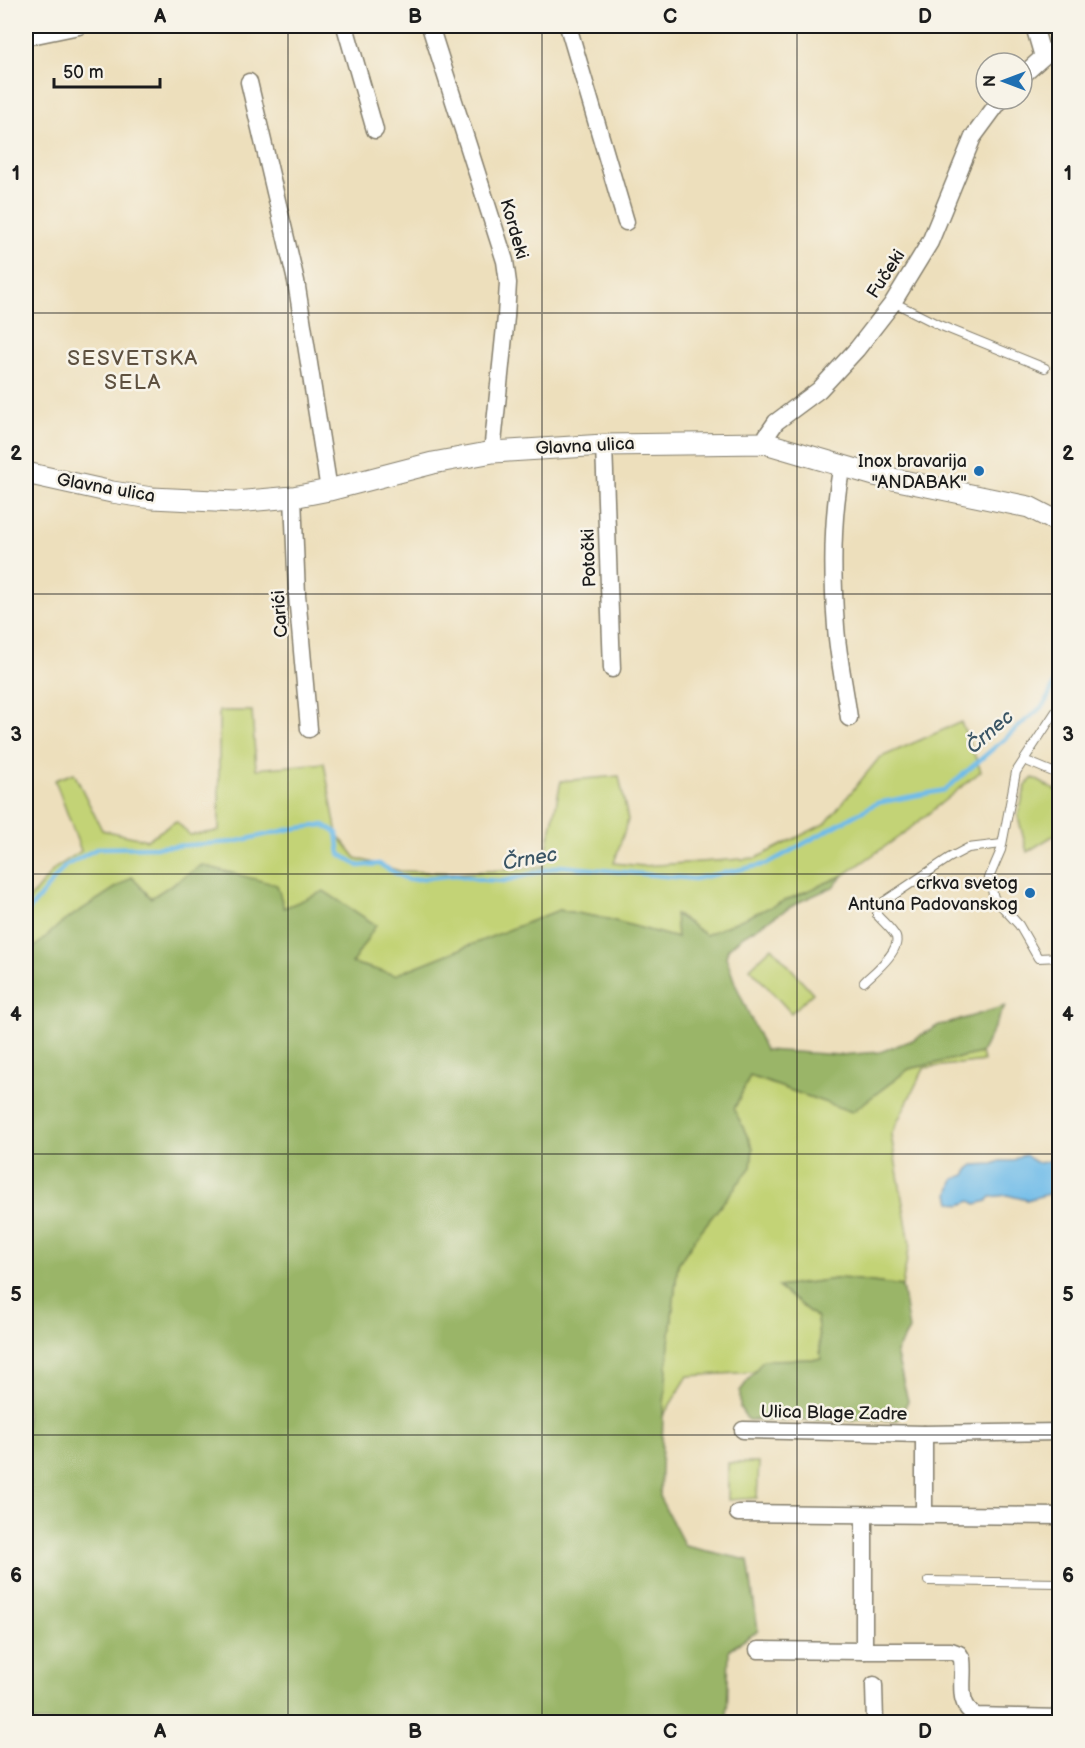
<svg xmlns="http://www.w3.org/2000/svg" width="1085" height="1748" viewBox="0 0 1085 1748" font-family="'Balsamiq Sans',sans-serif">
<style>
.green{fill:#c3d376;stroke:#707849;stroke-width:1.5}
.forest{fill:#9ab567;stroke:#5b6842;stroke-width:1.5}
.water{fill:#6fbce9;stroke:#466c82;stroke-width:1.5}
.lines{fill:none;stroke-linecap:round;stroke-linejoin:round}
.stream{stroke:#6fbce9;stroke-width:4.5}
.service-casing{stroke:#847e6c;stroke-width:10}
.minor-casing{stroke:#847e6c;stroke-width:19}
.tertiary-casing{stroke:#847e6c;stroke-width:23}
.service{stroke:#fff;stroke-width:8}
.minor{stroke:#fff;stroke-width:16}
.tertiary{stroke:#fff;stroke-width:21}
.grid{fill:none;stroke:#1c1c1c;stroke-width:1.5;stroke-opacity:0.55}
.poi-dot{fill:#1f6fb2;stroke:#f7f3e8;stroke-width:2}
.labels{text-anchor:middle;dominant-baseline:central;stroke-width:5;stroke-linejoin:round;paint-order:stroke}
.street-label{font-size:18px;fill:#1c1c1c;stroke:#f7f3e8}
.poi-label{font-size:18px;fill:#1c1c1c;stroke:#f7f3e8;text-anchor:end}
.water-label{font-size:20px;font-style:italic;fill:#395464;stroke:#f7f3e8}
.quarter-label{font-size:21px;letter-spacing:1.5px;fill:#5e5140;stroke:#f7f3e8}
.neatline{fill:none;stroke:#1c1c1c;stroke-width:2}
.grid-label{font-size:20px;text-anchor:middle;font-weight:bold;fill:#1c1c1c}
</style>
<rect width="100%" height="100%" fill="#f7f3e8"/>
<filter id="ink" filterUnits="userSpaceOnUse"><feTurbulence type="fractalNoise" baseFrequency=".0167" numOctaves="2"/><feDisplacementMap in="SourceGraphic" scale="12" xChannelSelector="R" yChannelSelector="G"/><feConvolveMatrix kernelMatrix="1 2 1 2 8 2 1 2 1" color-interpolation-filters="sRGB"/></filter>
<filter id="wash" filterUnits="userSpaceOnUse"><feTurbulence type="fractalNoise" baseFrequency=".008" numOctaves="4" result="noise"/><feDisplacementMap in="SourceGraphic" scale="24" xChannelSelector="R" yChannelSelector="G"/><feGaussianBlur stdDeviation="1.35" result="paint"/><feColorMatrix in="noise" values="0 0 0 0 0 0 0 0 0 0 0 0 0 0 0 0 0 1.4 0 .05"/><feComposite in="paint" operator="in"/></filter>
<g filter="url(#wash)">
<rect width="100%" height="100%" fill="#eddfbc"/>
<g class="green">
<path d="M219,711H252L256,769L324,763L337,834L356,858L400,871L460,873L543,867L561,781L619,776L628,820L614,863L643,866L756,858L826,823L879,758L961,722L981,771L903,834L844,875L706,935L676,914L677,938L604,918L559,910L395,975L352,963L284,909L203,865L151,898L132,877L26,955V903L54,869L81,851L55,780L74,773L102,830L147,840L176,821L190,835L219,831Z"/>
<path d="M1033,778L1059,792V823L1057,826L1056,834L1027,852L1018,816L1026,785Z"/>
<path d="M772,947L813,993L791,1013L750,968Z"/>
<path d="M981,1053L984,1061L924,1068L891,1135L910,1244L902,1286L842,1278L778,1287L817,1318L821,1359L764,1360L754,1372L688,1376L663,1416L669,1343L678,1264L753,1148L734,1110L750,1076L852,1112L909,1069Z"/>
<path d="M728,1463H759L757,1498L728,1500Z"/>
</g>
<g class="forest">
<path d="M202,865L277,885L284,908L324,891L376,925L352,963L395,975L559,910L604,918L677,938L675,914L706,935L844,875L833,887L799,902L743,936L728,949L726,957L735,983L765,1050L840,1055L880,1052L915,1039L939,1025L953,1022L1005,1006L981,1053L909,1069L852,1112L750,1076L734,1109L753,1148L751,1167L697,1236L678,1264L669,1343L663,1416L660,1498L685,1546L748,1560L758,1631L729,1650L727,1722H26V955L61,923L132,877L151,898Z"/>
<path d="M842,1278L902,1286L909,1330L896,1352L908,1401L898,1420H748L740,1408V1391L763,1360L821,1359L817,1318L778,1287Z"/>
</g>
<path class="water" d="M1021,1155H1026C1035,1163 1039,1165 1051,1160L1059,1166V1191L1027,1200L1007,1195L991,1197L987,1201L976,1204L971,1201L960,1205L951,1202L949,1194L954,1179L965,1175L969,1169L974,1165L993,1164L1000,1161H1013Z"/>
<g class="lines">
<path class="stream" d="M26,914L65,866L98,848L160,847L234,842L291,829L324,825L337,833L340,854L359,866L379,864L408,880L456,875L485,880L504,881L561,866L694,879L767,864L877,803L945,790L1045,704L1060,670"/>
</g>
</g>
<g filter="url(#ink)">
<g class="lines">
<g class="service-casing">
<g id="service">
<path d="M893,302L939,325L1045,368"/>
<path d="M1060,705L1016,772L1001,850L989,878L994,898L1019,925L1038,958L1060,957"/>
<path d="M1024,760L1060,775"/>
<path d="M864,982C873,973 901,951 896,937C892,929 882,921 877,915V908L879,905L949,858L968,848L1002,844"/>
<path d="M928,1581L1060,1583"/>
</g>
</g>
<g class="minor-casing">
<g id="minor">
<path d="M345,26L375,130"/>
<path d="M430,26L505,261L508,283L506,317L493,443V452"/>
<path d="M568,26L626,222"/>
<path d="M1034,26L1043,57"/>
<path d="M26,37L79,26"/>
<path d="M1022,76L1043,57L1060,45"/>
<path d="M249,82L296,281L329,490"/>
<path d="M765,443L767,435L776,422L819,390L857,349L892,304L930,242L973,137L1001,99"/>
<path d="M604,445L612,669"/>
<path d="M842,466C831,518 832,574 836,627C838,657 845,688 849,718"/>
<path d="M293,497L297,595L309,729"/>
<path d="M743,1430L924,1434L1060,1432"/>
<path d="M924,1434V1515"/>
<path d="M738,1513L1060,1516"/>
<path d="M864,1515V1651H951L959,1654L962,1659C965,1680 955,1703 976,1716L1060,1718"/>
<path d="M758,1650L864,1651"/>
<path d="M874,1685L875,1722"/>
</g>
</g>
<g class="tertiary-casing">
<path id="tertiary" d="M26,473L112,492L152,498L235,502L293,497L329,490L433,463L493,452L604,445L765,443L874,475L1029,507L1060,523"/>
</g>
<use href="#service" class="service"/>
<use href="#minor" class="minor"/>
<use href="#tertiary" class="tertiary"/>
</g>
</g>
<path class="grid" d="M288,26V1722M542,26V1722M797,26V1722M26,313H1060M26,594H1060M26,874H1060M26,1154H1060M26,1435H1060"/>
<g class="poi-dot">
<circle cx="979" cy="471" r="6"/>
<circle cx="1030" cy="893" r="6"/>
</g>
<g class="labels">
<g class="street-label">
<text transform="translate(514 229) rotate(74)">Kordeki</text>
<text transform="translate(886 274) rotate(-57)">Fučeki</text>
<text transform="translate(585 446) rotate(-3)">Glavna ulica</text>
<text transform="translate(106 488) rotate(10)">Glavna ulica</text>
<text transform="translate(589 558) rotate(-92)">Potočki</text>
<text transform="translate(280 614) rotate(-94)">Carići</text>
<text transform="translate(834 1413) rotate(1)">Ulica Blage Zadre</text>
</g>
<g class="poi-label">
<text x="967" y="461">Inox bravarija<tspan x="967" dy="21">"ANDABAK"</tspan></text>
<text x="1018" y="883">crkva svetog<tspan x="1018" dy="21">Antuna Padovanskog</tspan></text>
</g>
<g class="water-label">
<text transform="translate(990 732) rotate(-41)">Črnec</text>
<text transform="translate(530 859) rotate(-10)">Črnec</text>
</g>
<g class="quarter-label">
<text x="133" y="358">SESVETSKA<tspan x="133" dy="24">SELA</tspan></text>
</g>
</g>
<rect width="1085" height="1748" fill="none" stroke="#f7f3e8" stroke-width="66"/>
<g transform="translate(1004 81) rotate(270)"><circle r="28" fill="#f7f3e8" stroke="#9f9d96" stroke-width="1.5"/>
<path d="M0-4.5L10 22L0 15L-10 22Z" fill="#1f6fb2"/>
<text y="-9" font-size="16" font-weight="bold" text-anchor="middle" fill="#1c1c1c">N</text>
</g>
<path d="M54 78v9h106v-9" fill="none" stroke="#1c1c1c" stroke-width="3"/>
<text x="63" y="78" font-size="18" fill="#1c1c1c" stroke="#f7f3e8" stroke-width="4.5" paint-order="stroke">50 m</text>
<rect x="33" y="33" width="1019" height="1682" class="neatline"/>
<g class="grid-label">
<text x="160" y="23">A</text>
<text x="415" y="23">B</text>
<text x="670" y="23">C</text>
<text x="925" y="23">D</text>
<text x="16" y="180">1</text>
<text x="1068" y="180">1</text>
<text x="16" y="460">2</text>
<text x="1068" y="460">2</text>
<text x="16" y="741">3</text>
<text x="1068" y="741">3</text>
<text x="16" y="1021">4</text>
<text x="1068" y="1021">4</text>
<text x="16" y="1301">5</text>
<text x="1068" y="1301">5</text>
<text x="16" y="1582">6</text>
<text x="1068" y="1582">6</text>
<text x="160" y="1738">A</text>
<text x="415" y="1738">B</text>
<text x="670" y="1738">C</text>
<text x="925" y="1738">D</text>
</g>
</svg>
